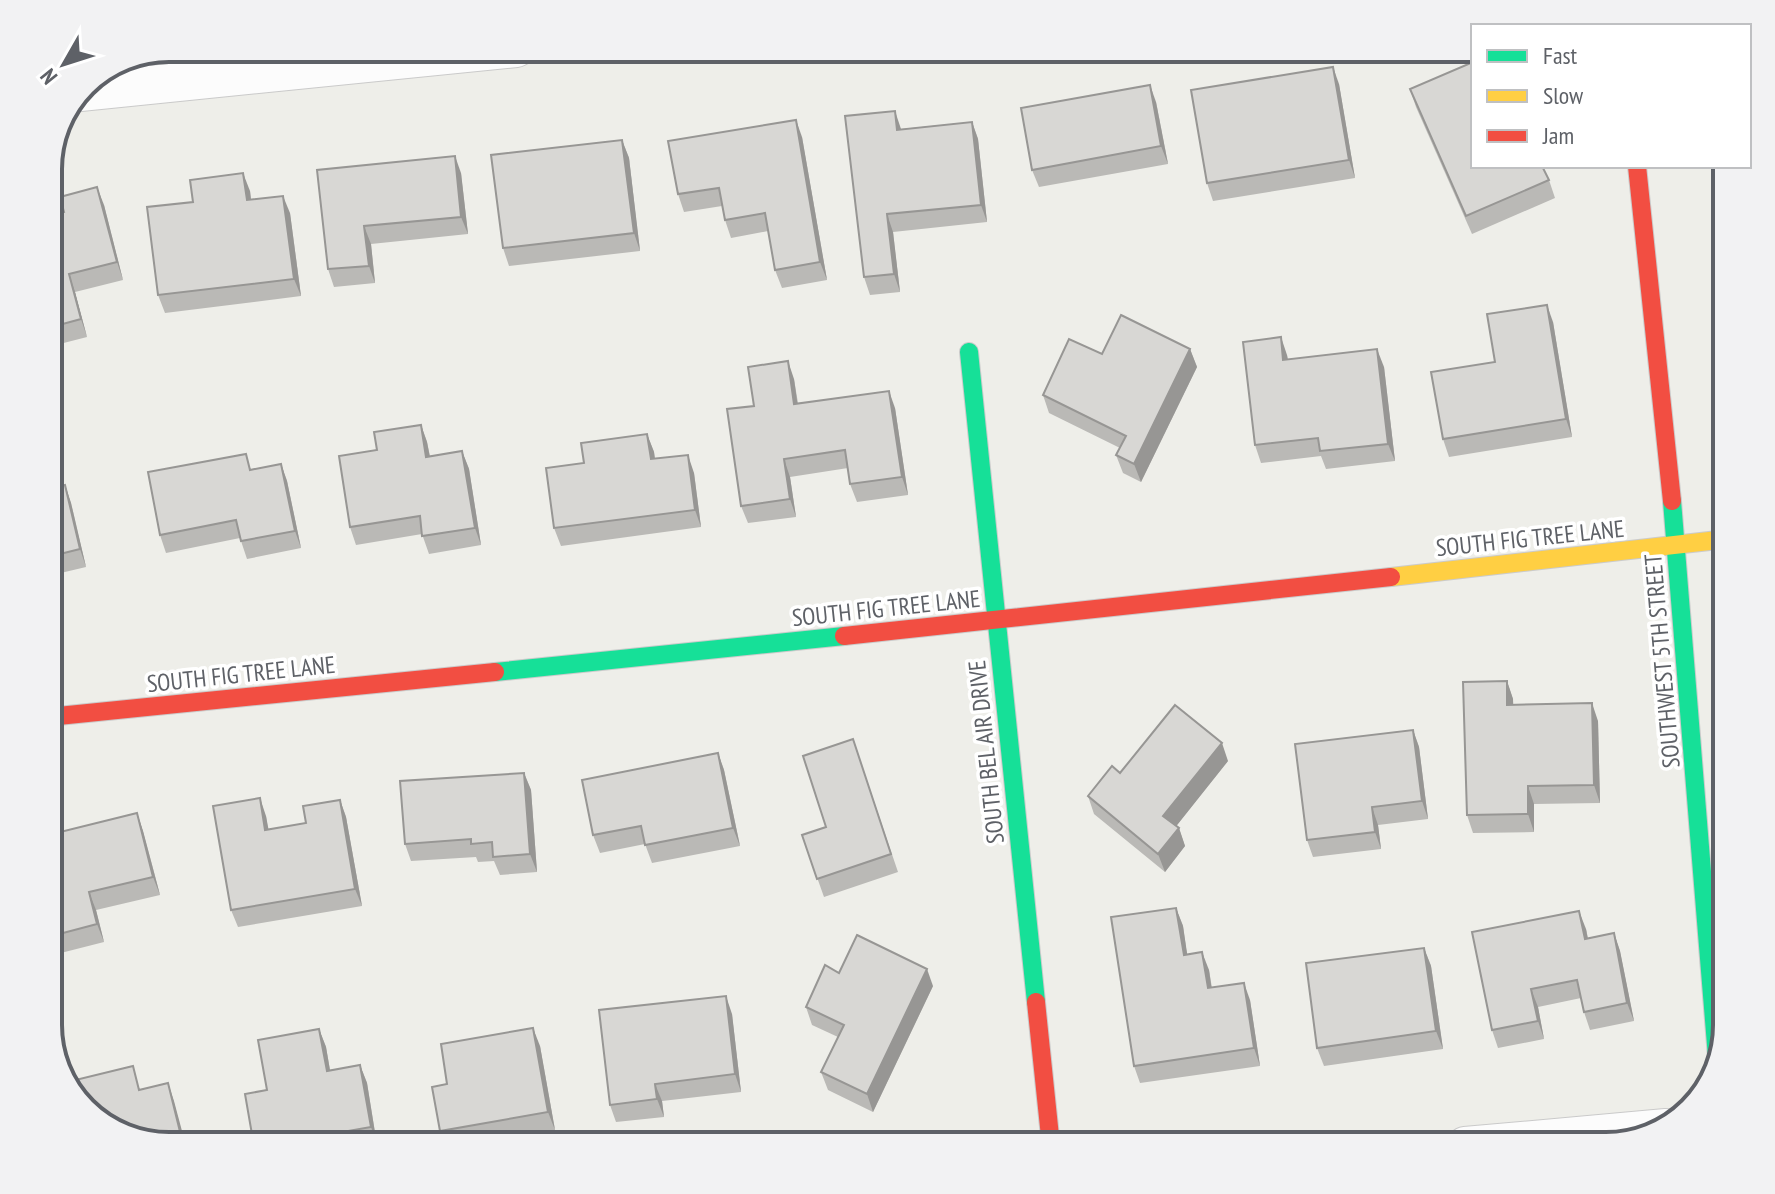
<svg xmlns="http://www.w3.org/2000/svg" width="1775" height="1194" viewBox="0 0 1775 1194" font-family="'PT Sans Narrow',sans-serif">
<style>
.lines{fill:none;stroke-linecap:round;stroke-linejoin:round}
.street-casing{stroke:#cacaca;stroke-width:40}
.fast-casing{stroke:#cbcbcb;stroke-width:20}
.slow-casing{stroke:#cbcbcb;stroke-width:20}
.jam-casing{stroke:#cbcbcb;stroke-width:20}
.street{stroke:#fcfcfc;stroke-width:38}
.fast{stroke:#16e098;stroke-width:18}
.slow{stroke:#ffcf43;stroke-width:18}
.jam{stroke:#f24e42;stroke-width:18}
.wall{fill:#bab9b6}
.shaded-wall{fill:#979694}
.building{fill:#d8d7d4;stroke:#979694;stroke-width:2}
.labels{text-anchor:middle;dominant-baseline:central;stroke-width:7;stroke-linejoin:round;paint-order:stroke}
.street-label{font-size:24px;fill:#5e6167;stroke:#fff}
.rim{fill:none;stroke:#5e6167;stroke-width:4}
</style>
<rect width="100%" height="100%" fill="#eeeee9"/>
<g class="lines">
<g class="street-casing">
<g id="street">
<path d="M80,92L516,48"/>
<path d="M1465,1146L1666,1128"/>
</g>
</g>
<g class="fast-casing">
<g id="fast">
<path d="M969,352L1036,1002"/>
<path d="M1672,501L1717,1057"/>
<path d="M495,672L844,636"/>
</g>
</g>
<g class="slow-casing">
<path id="slow" d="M1391,577L1727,539"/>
</g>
<g class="jam-casing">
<g id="jam">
<path d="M1637,166L1672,501"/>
<path d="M844,636L1391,577"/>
<path d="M48,717L495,672"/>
<path d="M1036,1002L1051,1146"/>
</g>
</g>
<use href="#street" class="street"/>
<use href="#fast" class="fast"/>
<use href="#slow" class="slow"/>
<use href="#jam" class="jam"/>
</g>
<g class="wall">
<path d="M1339,84L1355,178L1213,201L1207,183Z"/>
<path d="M1410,89L1549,180L1555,198L1472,234L1416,107Z"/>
<path d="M1156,102L1168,164L1039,187L1032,170Z"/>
<path d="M972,122L978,139L987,222L893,232L900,292L870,295L864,277L901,129Z"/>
<path d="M802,137L827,280L782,288L775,270L768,231L731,238L725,220L722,206L684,212L678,194Z"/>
<path d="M622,140L629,158L640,251L509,266L503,248Z"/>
<path d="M317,170L461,173L468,234L371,244L375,283L334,287L328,269Z"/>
<path d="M250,191L251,200L290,213L301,296L165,313L158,295L193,202Z"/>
<path d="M104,205L123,280L75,292L87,337L48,347V216Z"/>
<path d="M1553,322L1572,437L1449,457L1443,439L1495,362Z"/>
<path d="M1190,349L1197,367L1141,482L1123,473L1116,455L1120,448L1049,413L1043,395L1102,354Z"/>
<path d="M1287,355L1288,359L1384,367L1395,461L1326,469L1321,456L1261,463L1255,445Z"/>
<path d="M794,379L798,403L895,408L908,495L857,502L850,484L848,468L790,477L796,517L748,523L741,506L754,406Z"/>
<path d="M421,425L427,442L430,456L462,451L469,469L481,545L429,554L422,534L356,545L350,527L377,450Z"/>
<path d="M647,434L654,452L655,459L694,473L701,527L561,546L554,528L584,463Z"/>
<path d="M281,464L287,481L301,548L247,559L240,538L166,553L160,535L252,469Z"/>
<path d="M65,485L71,503L86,567L48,576V489Z"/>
<path d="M1507,681L1513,699V705L1598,721L1600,803L1534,804V832L1473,833L1467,815Z"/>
<path d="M1413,730L1419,747L1428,819L1378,825L1381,849L1313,857L1307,840Z"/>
<path d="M853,739L898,872L824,897L802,835L826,827Z"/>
<path d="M718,753L724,770L740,846L652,863L645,844L600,853L593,835Z"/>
<path d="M1228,761L1176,826L1179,828L1185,846L1165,872L1094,814L1088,796Z"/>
<path d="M524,773L531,790L537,872L500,875L494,861L478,862L476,857L411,861L405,844Z"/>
<path d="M340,800L346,817L362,906L238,927L231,910L266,816L268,830L306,823Z"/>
<path d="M137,813L143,831L160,895L96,910L104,942L49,956L48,953V835Z"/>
<path d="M1176,908L1183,926L1187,955L1209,970L1212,988L1250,1000L1260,1066L1140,1083L1134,1066Z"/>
<path d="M1586,929L1588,938L1614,933L1620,951L1634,1021L1590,1030L1584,1012L1581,998L1538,1007L1544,1039L1498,1048L1492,1030Z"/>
<path d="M1424,948L1431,966L1443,1049L1324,1066L1317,1048Z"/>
<path d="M839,973L933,986L873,1112L828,1090L821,1072L838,1037L812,1025L806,1007Z"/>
<path d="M732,1014L741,1092L662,1101L664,1117L616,1122L610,1105Z"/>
<path d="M319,1029L326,1047L330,1070L360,1065L367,1083L377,1145L370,1146H254L267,1090Z"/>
<path d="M540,1046L555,1130L460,1146H445L440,1131L447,1084Z"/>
</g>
<g class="shaded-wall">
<path d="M1333,67L1339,84L1355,178L1349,160Z"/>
<path d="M1150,85L1156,102L1168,164L1161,146Z"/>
<path d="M895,111L901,129L903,148L897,130Z"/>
<path d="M796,120L802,137L827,280L820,262Z"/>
<path d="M972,122L978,139L987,222L981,205Z"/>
<path d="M622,140L629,158L640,251L634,233Z"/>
<path d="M455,156L461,173L468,234L461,217Z"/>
<path d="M243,173L250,191L253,218L247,200Z"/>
<path d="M97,187L104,205L123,280L117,262Z"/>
<path d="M283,196L290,213L301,296L294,279Z"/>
<path d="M887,214L893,232L900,292L894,274Z"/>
<path d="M364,226L371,244L375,283L369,266Z"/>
<path d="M69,274L75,292L87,337L81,319Z"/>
<path d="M1547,305L1553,322L1572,437L1566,419Z"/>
<path d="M1281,337L1287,355L1290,378L1283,360Z"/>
<path d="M1190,349L1197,367L1141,482L1134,464Z"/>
<path d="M1377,349L1384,367L1395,461L1388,444Z"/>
<path d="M788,361L794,379L800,422L794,404Z"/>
<path d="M889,391L895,408L908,495L902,477Z"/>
<path d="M421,425L427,442L433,474L426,457Z"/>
<path d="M647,434L654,452L657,477L651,459Z"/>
<path d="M462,451L469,469L481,545L475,528Z"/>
<path d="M688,455L694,473L701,527L695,510Z"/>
<path d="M784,459L790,477L796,517L790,499Z"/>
<path d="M281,464L287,481L301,548L295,531Z"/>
<path d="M65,485L71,503L86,567L80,549Z"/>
<path d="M1507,681L1513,699L1514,723L1507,705Z"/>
<path d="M1592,703L1598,721L1600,803L1594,785Z"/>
<path d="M1413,730L1419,747L1428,819L1422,801Z"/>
<path d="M1222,743L1228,761L1170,834L1163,816Z"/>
<path d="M718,753L724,770L740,846L733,828Z"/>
<path d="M524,773L531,790L537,872L530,854Z"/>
<path d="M1528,786L1534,804V832L1528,814Z"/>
<path d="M260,798L266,816L272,848L265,830Z"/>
<path d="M340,800L346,817L362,906L355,889Z"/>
<path d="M1372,807L1378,825L1381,849L1375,832Z"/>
<path d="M137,813L143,831L160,895L153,877Z"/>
<path d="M1179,828L1185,846L1165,872L1158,854Z"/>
<path d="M89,892L96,910L104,942L97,924Z"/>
<path d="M1176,908L1183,926L1190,973L1184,955Z"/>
<path d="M1579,911L1586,929L1591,957L1585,939Z"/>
<path d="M1614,933L1620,951L1634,1021L1627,1003Z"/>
<path d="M1424,948L1431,966L1443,1049L1436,1031Z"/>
<path d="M1202,952L1209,970L1214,1006L1208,988Z"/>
<path d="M927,969L933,986L873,1112L867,1094Z"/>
<path d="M1244,983L1250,1000L1260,1066L1254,1048Z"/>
<path d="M1531,989L1538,1007L1544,1039L1538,1021Z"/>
<path d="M726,996L732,1014L741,1092L735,1074Z"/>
<path d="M533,1028L540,1046L555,1130L548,1112Z"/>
<path d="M319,1029L326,1047L333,1088L327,1071Z"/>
<path d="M360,1065L367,1083L377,1145L371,1127Z"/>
<path d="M168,1083L174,1101L186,1146H184L183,1144Z"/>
<path d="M655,1084L662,1101L664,1117L657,1099Z"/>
</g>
<g class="building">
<path d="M1473,62V166H1542L1549,180L1466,216L1410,89Z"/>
<path d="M1333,67L1349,160L1207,183L1191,90Z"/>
<path d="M1150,85L1161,146L1032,170L1021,108Z"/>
<path d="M895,111L897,130L972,122L981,205L887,214L894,274L864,277L845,116Z"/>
<path d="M796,120L820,262L775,270L765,213L725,220L719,188L678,194L668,141Z"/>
<path d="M622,140L634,233L503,248L491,155Z"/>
<path d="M455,156L461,217L364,226L369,266L328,269L317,170Z"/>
<path d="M243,173L247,200L283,196L294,279L158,295L147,207L193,202L190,180Z"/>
<path d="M97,187L117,262L69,274L81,319L48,328V216L64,212L60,197Z"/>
<path d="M1547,305L1566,419L1443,439L1431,372L1495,362L1487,314Z"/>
<path d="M1121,315L1190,349L1134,464L1116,455L1126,436L1043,395L1069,339L1102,354Z"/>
<path d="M1281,337L1283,360L1377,349L1388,444L1320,451L1318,438L1255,445L1243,342Z"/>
<path d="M788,361L794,404L889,391L902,477L850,484L845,450L784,459L790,499L741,506L727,409L754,406L748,367Z"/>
<path d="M421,425L426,457L462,451L475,528L422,536L420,516L350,527L339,456L377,450L374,432Z"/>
<path d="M647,434L651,459L688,455L695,510L554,528L546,468L584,463L581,443Z"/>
<path d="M246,454L250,470L281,464L295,531L241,541L236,520L160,535L148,472Z"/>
<path d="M65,485L80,549L48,557V489Z"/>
<path d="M1507,681V705L1592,703L1594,785L1528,786V814L1467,815L1463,682Z"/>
<path d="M1175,705L1222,743L1163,816L1179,828L1158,854L1088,796L1112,766L1120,773Z"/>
<path d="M1413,730L1422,801L1372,807L1375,832L1307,840L1295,744Z"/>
<path d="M853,739L891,854L817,879L802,835L826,827L803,756Z"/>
<path d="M718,753L733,828L645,845L641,826L593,835L582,780Z"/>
<path d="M524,773L530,854L493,857L492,842L471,844V839L405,844L400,781Z"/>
<path d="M260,798L265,830L306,823L303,806L340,800L355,889L231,910L213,806Z"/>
<path d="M137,813L153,877L89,892L97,924L48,937V835Z"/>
<path d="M1176,908L1184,955L1202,952L1208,988L1244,983L1254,1048L1134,1066L1111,917Z"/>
<path d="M1579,911L1585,939L1614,933L1627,1003L1584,1012L1577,980L1531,989L1538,1021L1492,1030L1472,932Z"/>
<path d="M857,935L927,969L867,1094L821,1072L844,1025L806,1007L825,965L839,973Z"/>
<path d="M1424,948L1436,1031L1317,1048L1306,963Z"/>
<path d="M726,996L735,1074L655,1084L657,1099L610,1105L599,1010Z"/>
<path d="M533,1028L548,1112L440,1131L432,1087L447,1084L441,1044Z"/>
<path d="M319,1029L327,1071L360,1065L371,1127L263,1146H254L245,1094L267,1090L258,1040Z"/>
<path d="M133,1066L139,1090L168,1083L183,1144L169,1146L101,1125L63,1083Z"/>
</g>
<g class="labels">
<g class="street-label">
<text transform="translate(1530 538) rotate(-6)">SOUTH FIG TREE LANE</text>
<text transform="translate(886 608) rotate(-6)">SOUTH FIG TREE LANE</text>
<text transform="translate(1662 661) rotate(-95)">SOUTHWEST 5TH STREET</text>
<text transform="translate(241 674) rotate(-6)">SOUTH FIG TREE LANE</text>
<text transform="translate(986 752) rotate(-96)">SOUTH BEL AIR DRIVE</text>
</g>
</g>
<path d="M0 0H1775V1194H0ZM169 62H1606A107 107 0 0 1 1713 169V1025A107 107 0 0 1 1606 1132H169A107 107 0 0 1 62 1025V169A107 107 0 0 1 169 62Z" fill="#f2f2f3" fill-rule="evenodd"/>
<path class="rim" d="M169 62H1606A107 107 0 0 1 1713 169V1025A107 107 0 0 1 1606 1132H169A107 107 0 0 1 62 1025V169A107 107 0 0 1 169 62Z"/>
<rect x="1471" y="24" width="280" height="144" fill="#ffffff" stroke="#bfc0c2" stroke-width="2"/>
<rect x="1487" y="50" width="40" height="12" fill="#16e098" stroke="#bfc0c2" stroke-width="2"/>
<text x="1543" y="64" font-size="24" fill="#5e6167">Fast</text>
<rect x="1487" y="90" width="40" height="12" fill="#ffcf43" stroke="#bfc0c2" stroke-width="2"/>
<text x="1543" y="104" font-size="24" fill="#5e6167">Slow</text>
<rect x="1487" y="130" width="40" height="12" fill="#f24e42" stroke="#bfc0c2" stroke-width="2"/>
<text x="1543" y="144" font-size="24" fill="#5e6167">Jam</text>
<g transform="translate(64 64) rotate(231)" stroke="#ffffff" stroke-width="6" paint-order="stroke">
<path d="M0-6L14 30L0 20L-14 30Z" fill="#5e6167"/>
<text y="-12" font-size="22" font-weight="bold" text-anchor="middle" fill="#5e6167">N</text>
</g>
</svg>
